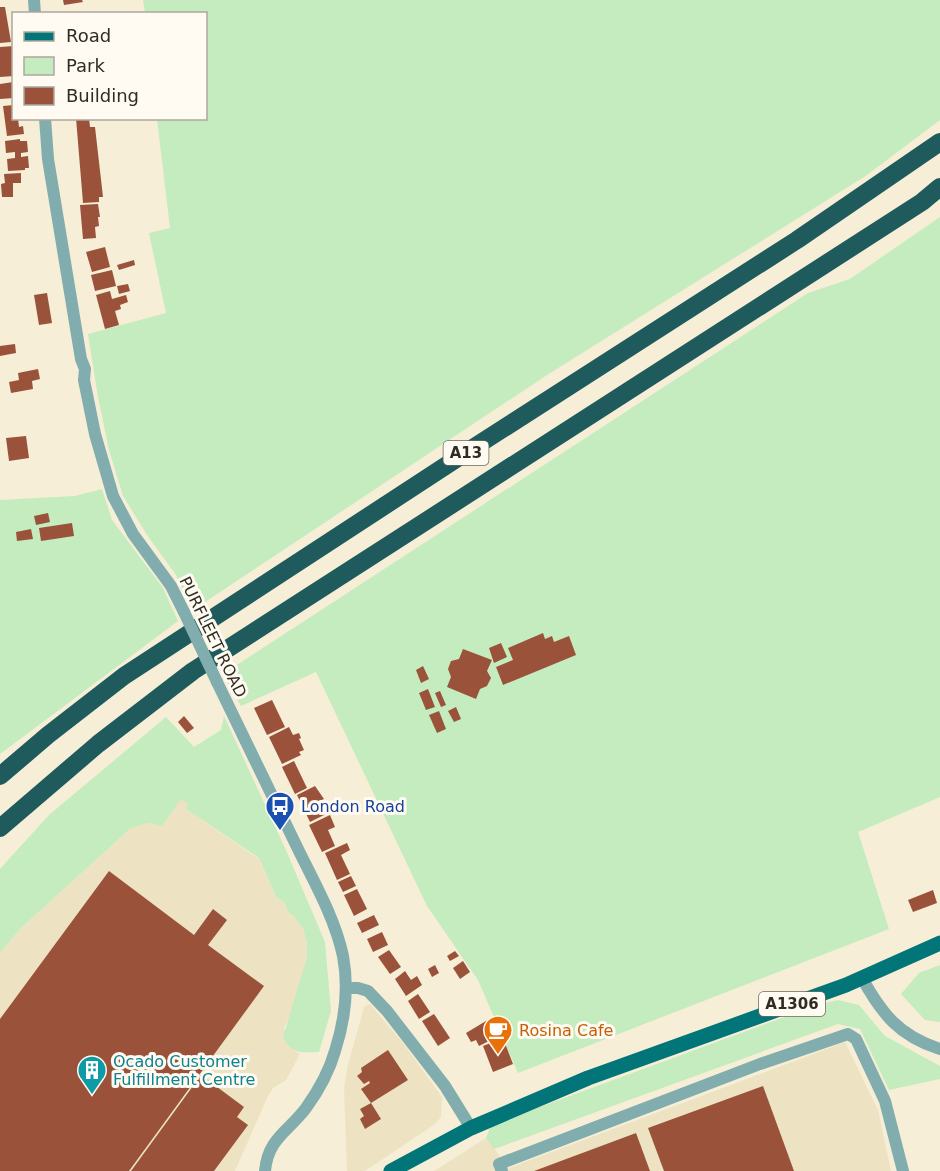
<svg xmlns="http://www.w3.org/2000/svg" width="940" height="1171" viewBox="0 0 940 1171" font-family="'DejaVu Sans',sans-serif">
<style>
.built{fill:#ede3c3}
.green{fill:#c4ecbe}
.building{fill:#9a533a}
.lines{fill:none;stroke-linecap:round;stroke-linejoin:round}
.minor{stroke:#82adae;stroke-width:12}
.major{stroke:#027578;stroke-width:15}
.highway{stroke:#1f5b5d;stroke-width:18}
.minor-bridge{stroke:#82adae;stroke-width:12}
.labels{text-anchor:middle;dominant-baseline:central;stroke-width:6;stroke-linejoin:round;paint-order:stroke}
.shield{fill:#fffbf2;stroke:#6d6a60;stroke-width:1.5}
.shield-label{font-size:15px;font-weight:bold;fill:#2f2c22}
.street-label{font-size:16px;fill:#2f2c22;stroke:#fffbf2}
.transit-label{font-size:16px;fill:#164399;stroke:#fffbf2;text-anchor:start}
.food-label{font-size:16px;fill:#c56008;stroke:#fffbf2;text-anchor:start}
.culture-label{font-size:16px;fill:#0d838f;stroke:#fffbf2;text-anchor:start}
</style>
<rect width="100%" height="100%" fill="#f6eed6"/>
<g class="built">
<path d="M181,798L189,804L186,809L259,859L276,897L284,902L288,912L294,916L303,929L307,943V957L291,1013L284,1028L290,1047L300,1054L299,1056L286,1080L273,1088L268,1096L235,1171H0V953L20,929L131,828L149,823L162,826Z"/>
<path d="M370,1004L403,1043L442,1097L441,1117L435,1124L365,1171H347L344,1088L348,1065L364,1007Z"/>
<path d="M845,1042L878,1110L891,1171H434L486,1138L509,1168Z"/>
</g>
<g class="green">
<path d="M143,0H940V120L867,175L547,375L193,610L176,575L147,535L123,496L109,450L98,397L88,334L166,313L149,233L170,228L157,119L206,118V14L145,13Z"/>
<path d="M940,217V797L858,832L889,929L518,1073L478,980L427,906L316,672L241,706L223,674L808,293L850,279Z"/>
<path d="M102,489L112,520L163,588L178,621L0,754V500L75,496Z"/>
<path d="M224,716L285,848L325,942L331,1011L319,1052C303,1053 290,1054 283,1037L307,957V943L303,929L294,916L288,912L284,902L276,897L259,858L186,809L188,804L181,799L162,826L149,823L131,828L20,929L0,953V869L49,815L166,717L194,747L221,730Z"/>
<path d="M940,965V1022L925,1020L901,994L919,973Z"/>
<path d="M838,1000L859,1005L885,1036L940,1066V1079L889,1090L860,1029L838,1024L494,1149L486,1138L491,1125L817,1005Z"/>
</g>
<g class="building">
<path d="M63,0H82L83,2L64,5Z"/>
<path d="M0,7H5L11,42L0,43Z"/>
<path d="M14,46V76L0,77V47Z"/>
<path d="M13,82L14,98L0,99V84Z"/>
<path d="M14,105V118H18L19,127L23,126L24,134L7,136L3,106Z"/>
<path d="M76,118H89L90,127H95L103,197H99V202L83,203Z"/>
<path d="M20,139V141H27L28,152L21,153V157L28,156L29,168H25V170L8,171L7,159L15,158V152L6,153L5,141Z"/>
<path d="M21,173V183H13V197H2L1,184L5,183L4,174Z"/>
<path d="M98,204L100,217H98L99,226L95,227L96,238L83,239L80,205Z"/>
<path d="M105,247L110,267L92,272L86,252Z"/>
<path d="M134,260L135,265L119,270L117,265Z"/>
<path d="M112,270L116,286L95,291L91,275Z"/>
<path d="M128,284L130,291L119,294L117,286Z"/>
<path d="M110,291L112,299L126,295L128,302L120,305L121,309L115,311L119,325L105,329L96,295Z"/>
<path d="M47,293L52,323L39,325L34,295Z"/>
<path d="M15,344L16,353L0,356V346Z"/>
<path d="M38,369L40,379L32,381L33,389L11,393L9,382L19,380L18,373Z"/>
<path d="M26,436L29,458L9,461L6,438Z"/>
<path d="M48,513L50,522L36,525L34,516Z"/>
<path d="M72,523L74,536L41,541L39,528Z"/>
<path d="M31,529L33,539L17,541L16,532Z"/>
<path d="M543,633L545,639L552,636L554,642L569,636L576,655L503,685L496,667L513,660L508,648Z"/>
<path d="M501,643L507,657L494,663L489,648Z"/>
<path d="M463,649L492,660L487,671L491,678L487,686L480,689L476,699L447,687L451,677L448,669L451,661L459,659Z"/>
<path d="M423,666L429,679L421,683L416,670Z"/>
<path d="M428,689L435,707L426,710L419,693Z"/>
<path d="M440,691L446,705L441,707L435,693Z"/>
<path d="M272,700L285,727L267,735L254,708Z"/>
<path d="M456,707L461,719L454,722L448,711Z"/>
<path d="M439,711L446,729L437,733L429,715Z"/>
<path d="M184,716L194,728L187,733L178,722Z"/>
<path d="M289,727L293,735L299,733L301,738L299,739L304,750L299,752L301,755L282,764L269,737Z"/>
<path d="M294,761L307,788L295,794L282,767Z"/>
<path d="M315,786L324,799L317,802L320,808L325,806L328,813L310,822L297,795Z"/>
<path d="M330,815L335,827L328,830L335,846L322,852L309,825Z"/>
<path d="M347,843L350,850L341,855L350,874L337,880L325,853Z"/>
<path d="M109,871L194,935L213,909L227,920L208,945L264,986L129,1171H0V1019Z"/>
<path d="M351,876L356,886L343,892L338,882Z"/>
<path d="M357,889L367,909L354,916L344,895Z"/>
<path d="M933,890L937,903L913,912L908,900Z"/>
<path d="M374,915L379,925L362,933L357,923Z"/>
<path d="M382,932L388,945L373,952L367,939Z"/>
<path d="M389,950L401,967L390,974L378,957Z"/>
<path d="M455,951L459,956L450,961L447,956Z"/>
<path d="M463,961L470,972L460,979L453,968Z"/>
<path d="M435,965L439,973L432,977L428,969Z"/>
<path d="M405,971L411,980L417,976L422,985L406,996L395,979Z"/>
<path d="M418,994L430,1012L419,1019L408,1001Z"/>
<path d="M434,1014L450,1038L438,1046L422,1021Z"/>
<path d="M491,1018L497,1030L495,1031L497,1037L479,1046L476,1040L471,1042L466,1033Z"/>
<path d="M503,1038L513,1064L493,1072L483,1046Z"/>
<path d="M388,1050L408,1080L371,1103L361,1089L370,1083L369,1081L364,1084L357,1076L362,1072L361,1068Z"/>
<path d="M201,1075L244,1107L237,1117L248,1125L214,1171H131Z"/>
<path d="M763,1086L794,1171H664L648,1128Z"/>
<path d="M371,1103L381,1119L365,1129L360,1119L364,1116L360,1109Z"/>
<path d="M636,1133L650,1171H534Z"/>
</g>
<g class="lines">
<g class="minor">
<path d="M34,0L35,14"/>
<path d="M45,118L48,159L81,359L85,369L84,380L95,434L113,496L133,534L171,586L184,612"/>
<path d="M217,682C244,737 270,792 297,847C314,882 335,918 343,956C349,988 345,1020 335,1051C329,1072 319,1090 306,1108C289,1131 268,1138 265,1171"/>
<path d="M862,978C882,1014 899,1036 940,1049"/>
<path d="M346,988H358L368,991L387,1011L445,1086L471,1128"/>
<path d="M502,1171L499,1164L760,1064L848,1034L856,1039L885,1101L903,1171"/>
</g>
<path class="major" d="M391,1171L471,1128L588,1078L846,985L940,943"/>
<g class="highway">
<path d="M0,776L48,735L124,676L476,446L797,240L940,142"/>
<path d="M0,828L98,744L193,671L922,202L940,187"/>
</g>
<path class="minor-bridge" d="M184,612L217,682"/>
</g>
<defs>
<g id="bus-pin" transform="scale(1.5)"><path d="M0 17L-7.5 6A9.5 9.5 0 1 1 7.5 6Z" fill="#1a4fb4" stroke="#fffbf2"/><path d="M-5-6H5V4H4V6H2V4H-2V6H-4V4H-5ZM-3.5-4V0h7V-4ZM-3.5 1.2v1.5H-2V1.2ZM2 1.2v1.5H3.5V1.2Z" fill="#fff"/></g>
<g id="cafe-pin" transform="scale(1.5)"><path d="M0 17L-7.5 6A9.5 9.5 0 1 1 7.5 6Z" fill="#e8710a" stroke="#fffbf2"/><path d="M-5.5-4.5H6V0H3Q3 3.5 0 3.5H-2.5Q-5.5 3.5-5.5 0ZM3-3.2v2h1.7v-2ZM-6 4.5H4V6H-6Z" fill="#fff"/></g>
<g id="building-pin" transform="scale(1.5)"><path d="M0 17L-7.5 6A9.5 9.5 0 1 1 7.5 6Z" fill="#0f9aa8" stroke="#fffbf2"/><path d="M-4-6H4V6H1V3H-1V6H-4ZM-2.5-4.3h1.7v1.8h-1.7ZM.8-4.3h1.7v1.8H.8ZM-2.5-1h1.7V.8h-1.7ZM.8-1h1.7V.8H.8Z" fill="#fff"/></g>
</defs>
<g fill-rule="evenodd">
<use href="#bus-pin" x="280" y="806"/>
<use href="#cafe-pin" x="498" y="1030"/>
<use href="#building-pin" x="92" y="1070"/>
</g>
<g class="labels">
<g class="shield">
<rect x="443.5" y="441" width="45" height="24" rx="4.5"/>
<rect x="759" y="992" width="66" height="24" rx="4.5"/>
</g>
<g class="shield-label">
<text x="466" y="453">A13</text>
<text x="792" y="1004">A1306</text>
</g>
<g class="street-label">
<text transform="translate(213 637) rotate(64)">PURFLEET ROAD</text>
</g>
<g class="transit-label">
<text x="301" y="806">London Road</text>
</g>
<g class="food-label">
<text x="519" y="1030">Rosina Cafe</text>
</g>
<g class="culture-label">
<text x="113" y="1061">Ocado Customer<tspan x="113" dy="18">Fulfillment Centre</tspan></text>
</g>
</g>
<rect x="12" y="12" width="195" height="108" fill="#fffbf2" stroke="#aca89f" stroke-width="1.5"/>
<rect x="24" y="32" width="30" height="9" fill="#027578" stroke="#aca89f" stroke-width="1.5"/>
<text x="66" y="42" font-size="18" fill="#2f2c22">Road</text>
<rect x="24" y="57" width="30" height="18" fill="#c4ecbe" stroke="#aca89f" stroke-width="1.5"/>
<text x="66" y="72" font-size="18" fill="#2f2c22">Park</text>
<rect x="24" y="87" width="30" height="18" fill="#9a533a" stroke="#aca89f" stroke-width="1.5"/>
<text x="66" y="102" font-size="18" fill="#2f2c22">Building</text>
</svg>
